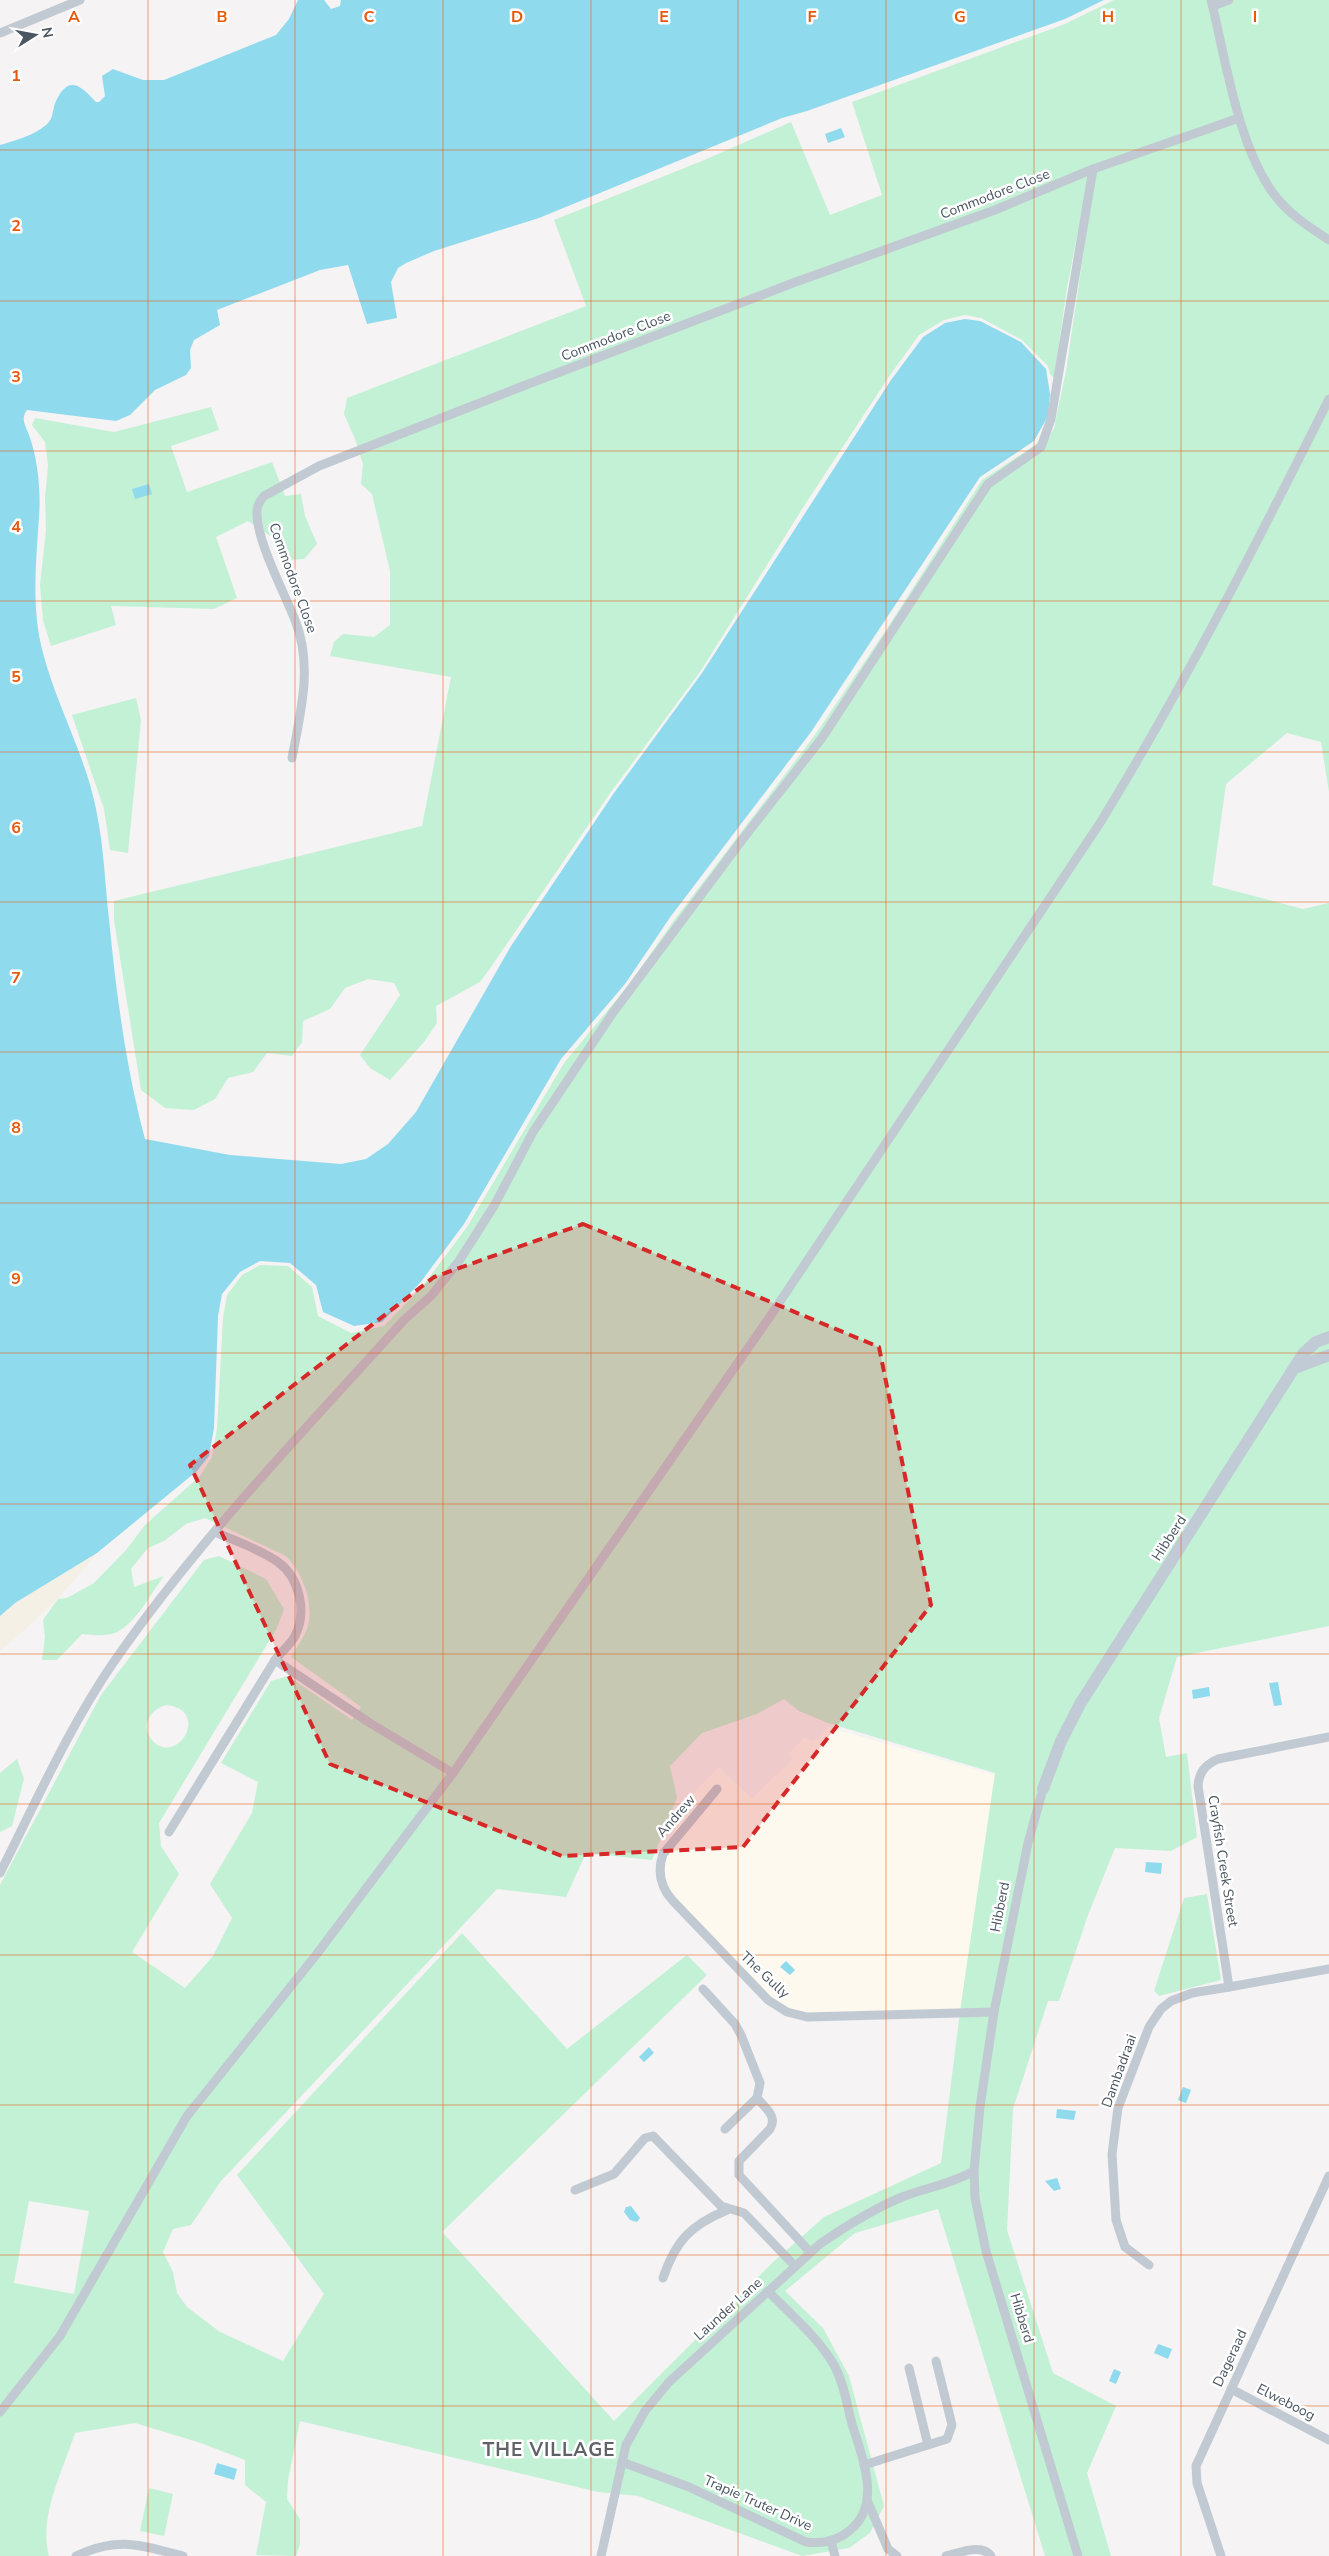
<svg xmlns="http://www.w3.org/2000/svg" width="1329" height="2556" viewBox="0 0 1329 2556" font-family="'Nunito Sans',sans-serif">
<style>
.commercial{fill:#fdf9ef}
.green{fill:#c3f1d5;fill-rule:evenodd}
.sand{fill:#f5f0e5}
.water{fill:#90daee}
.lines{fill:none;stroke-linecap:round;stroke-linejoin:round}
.street{stroke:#c1cad2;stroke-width:9}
.secondary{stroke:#c1cbd6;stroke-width:12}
.marked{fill:#d62828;fill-opacity:0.2;stroke:#d62828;stroke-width:4;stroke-dasharray:10 6;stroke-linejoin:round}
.grid{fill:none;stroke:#e8590c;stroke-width:1;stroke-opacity:0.55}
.labels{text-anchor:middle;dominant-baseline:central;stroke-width:5;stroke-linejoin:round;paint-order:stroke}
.street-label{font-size:14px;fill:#4a5661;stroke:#fff}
.district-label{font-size:19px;font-weight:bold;letter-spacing:1px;fill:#5f6368;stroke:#fff}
.grid-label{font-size:16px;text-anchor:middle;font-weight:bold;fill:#e8590c;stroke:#fff;stroke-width:5;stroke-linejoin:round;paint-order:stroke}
</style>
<rect width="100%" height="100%" fill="#f5f3f3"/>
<path class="commercial" d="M828,1727L1043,1789L994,2012L807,2017L777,2007L661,1884L668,1845L688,1798L719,1767L752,1799L793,1759L789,1753L804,1738L814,1741Z"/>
<g class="green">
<path d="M1114,0H1329V792L1321,742L1287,733L1226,784L1212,885L1303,909L1329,903V1626L1177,1657L1159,1718L1166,1757L1187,1753L1197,1837L1171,1851L1115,1848L1088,1915L1059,2001H1048L1013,2109L1007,2230L1053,2373L1116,2406L1087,2473L1111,2556H1045L938,2209L855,2233L785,2291L823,2328L849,2376L884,2506L870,2533L849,2548L802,2556L638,2496L598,2492L300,2421L288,2480L287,2499L300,2519V2544L296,2556L256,2555L266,2502L245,2485V2460L201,2443L135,2423L75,2433C63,2470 38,2518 49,2556H0V1885L101,1695L204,1560L219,1556L266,1579L284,1609L277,1628L159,1823L161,1846L179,1874L132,1952L185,1988L213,1956L232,1918L210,1884L252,1813L258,1782L221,1763L271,1681L288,1676L352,1720L361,1707L291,1657C296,1648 303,1639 307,1629C315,1605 303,1573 286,1556L205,1518L186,1524L164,1541L148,1548L131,1569L134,1587L164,1576C151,1593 137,1622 117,1632C107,1637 93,1635 82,1634L57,1660H42L45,1637L43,1620L58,1599L67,1598L94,1583L126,1550L145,1525L200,1476L212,1457L217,1428L223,1318L227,1295L242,1275L260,1265L288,1266L312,1287L318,1316L351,1333L384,1326L422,1287L467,1227L564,1063L628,986L675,919L815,735L886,630L982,480L1035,445L1043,437L1047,441L1054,428L1066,371L1093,189H1086L1067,288L1054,378L1050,374L1048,366L1022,340L981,318L965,315L944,320L919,335L888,378L804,506L700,672L611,792L491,967L480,982L436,1006L437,1023L424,1042L390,1080L370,1068L360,1055L400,995L394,983L368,979L345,988L330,1009L303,1021L302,1042L292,1056L267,1053L253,1072L228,1078L215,1099L194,1110L165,1108L141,1090L114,920V901L422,826L451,677L330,656L334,642L343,634L374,637L390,625V571L372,494L361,484L363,464L355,439L344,414L347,398L586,306L554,220L702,161L791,122L830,215L882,195L852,102L1065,24ZM784,1699L799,1711L828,1723L995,1773L961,2004L941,2163L824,2217L771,2264L614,2421L442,2232L707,1975L687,1955L567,2049L462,1933L237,2175L324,2294L283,2361L220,2332L187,2307L177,2293L173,2272L163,2252L173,2229L191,2225L221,2181L497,1889L566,1897L586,1853L652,1860L677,1798L670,1766L702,1733L757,1714ZM167,1705C212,1711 176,1769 151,1739C140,1724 152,1708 167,1705ZM29,2201L89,2211L74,2294L14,2283Z"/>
<path d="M211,407L219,430L171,446L187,492L272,462L285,496L301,494L305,516L317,544L304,559L285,560L272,537L248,521L216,537L237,598L214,609L111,606L116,625L51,646L43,620L40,585L46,530L45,497L48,466L45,442L32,425L35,418L114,432Z"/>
<path d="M136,698L141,720L128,853L110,850L104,809L72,715Z"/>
<path d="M17,1759L24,1779L12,1826L0,1832V1773Z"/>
<path d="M1207,1894L1221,1980L1159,1996L1154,1991L1184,1898Z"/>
<path d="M149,2488L173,2494L164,2536L140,2531Z"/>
</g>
<path class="sand" d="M97,1553C67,1591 37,1620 0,1651V1616L15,1603Z"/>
<g class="water">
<path d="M298,0H324L331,9L340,6L341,0H1104L1065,19L807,111L782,118L539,218L434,251L406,263L398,268L391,282L397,318L367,324L348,265L320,270L217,310L220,325L194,340L190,350L191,368L186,375L155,390L130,415L116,421L27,410C20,419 26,426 29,435C38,459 41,492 39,517C36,562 31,609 43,653C57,707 87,758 97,814C104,849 105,884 109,919C116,992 126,1068 145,1139L230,1155L341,1164L366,1159L388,1144L416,1112L511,946L614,793L702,673L891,380L923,337L945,323L965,319L980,321L1021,342L1046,369L1050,394L1048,416L1034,441L980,477L811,732L671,916L625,984L561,1059L464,1224L420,1283L382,1322L354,1326L323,1312L316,1285L290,1263L260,1261L240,1272L222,1294L218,1316L214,1428L209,1456L197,1471L97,1553L15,1603L0,1616V145C14,141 35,135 46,125C54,119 52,109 56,101C69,74 81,86 96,102H99L105,96L102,76L113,69L143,80H164L276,35L289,19Z"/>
<path d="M841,128L845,137L828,143L825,134Z"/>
<path d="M149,484L152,494L135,499L132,489Z"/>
<path d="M1278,1682L1282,1705L1274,1706L1269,1683Z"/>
<path d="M1209,1687L1210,1696L1193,1699L1192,1690Z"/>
<path d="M1146,1862L1162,1863L1161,1874L1145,1872Z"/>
<path d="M786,1961L795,1970L790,1975L780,1967Z"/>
<path d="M649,2047L654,2053L644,2062L639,2057Z"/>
<path d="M1183,2087L1191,2090L1186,2103L1178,2100Z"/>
<path d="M1057,2109L1076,2111L1074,2120L1056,2118Z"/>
<path d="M1057,2178L1061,2189L1054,2191L1045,2181Z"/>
<path d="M631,2206L640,2218L637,2222L630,2220L624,2212L626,2207Z"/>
<path d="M1158,2344L1172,2349L1168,2359L1154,2353Z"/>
<path d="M1114,2369L1121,2372L1116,2384L1109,2381Z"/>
<path d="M217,2463L237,2469L234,2480L214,2474Z"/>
</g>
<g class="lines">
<g class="street">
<path d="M1211,0C1226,60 1237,143 1273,193C1287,213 1309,227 1329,240"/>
<path d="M1213,6L1229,0"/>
<path d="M0,33L80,0"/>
<path d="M292,758C301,711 313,665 295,620C284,592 256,540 257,512C257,505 260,501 264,496L319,466L518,388L793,283L995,210L1093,169L1239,118"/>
<path d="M275,1660L370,1723L453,1773"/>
<path d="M1329,1737L1218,1759C1205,1765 1199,1772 1198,1786L1229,1987L1329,1969"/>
<path d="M717,1789L663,1854C657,1872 660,1887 673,1901L768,2000L787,2012L807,2017L994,2012"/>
<path d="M1043,1789L1028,1843L994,2012L980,2107L974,2171L975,2198L986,2251L1078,2556"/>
<path d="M169,1832L275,1660C281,1652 291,1644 295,1636C307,1612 300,1578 278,1562C260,1549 235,1541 215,1532"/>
<path d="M0,1873C36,1802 68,1729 113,1663C198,1540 304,1431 404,1320L431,1296L459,1261L494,1206L533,1132L612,1014L742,840L822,738L988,484L1041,447L1051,419L1093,169"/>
<path d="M703,1989L735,2024L741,2035L760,2083L757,2098C765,2108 778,2116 770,2129L739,2161V2175L810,2252"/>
<path d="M725,2129L757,2098"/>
<path d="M575,2190L614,2174L645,2138L653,2136L721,2206L744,2213L795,2266"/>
<path d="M1149,2265L1125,2247L1116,2220L1112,2154L1118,2108L1149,2027L1161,2009L1171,2001L1192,1993L1229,1987"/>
<path d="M663,2278C676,2240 691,2225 727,2210"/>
<path d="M909,2368L928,2445"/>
<path d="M1231,2389L1329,2440"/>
<path d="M0,2412L60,2336L187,2116L316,1955L453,1773L769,1318L1100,823C1184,686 1257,543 1329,399"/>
<path d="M622,2462L689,2487L806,2542C822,2544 837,2541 849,2531C883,2505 862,2456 852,2424C847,2405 844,2383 834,2365C818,2337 790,2314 768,2291"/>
<path d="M864,2465L947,2439L952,2425L936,2361"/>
<path d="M867,2500L888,2549L897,2556"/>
<path d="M831,2541L835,2556"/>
<path d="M76,2556C119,2536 140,2545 183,2556"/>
<path d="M601,2556L626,2445L645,2411L669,2382L820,2244C846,2226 873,2209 902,2197C928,2187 949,2185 974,2171"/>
<path d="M946,2556C959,2553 982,2543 991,2556"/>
<path d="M1221,2556L1197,2483L1196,2466L1329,2176"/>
</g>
<g class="secondary">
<path d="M1295,1368L1329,1355"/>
<path d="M1043,1789L1061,1741L1080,1704L1303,1354L1316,1342L1329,1337"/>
</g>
</g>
<path class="marked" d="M583,1224L879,1347L931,1605L743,1847L562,1856L330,1764L190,1465L434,1277Z"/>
<path class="grid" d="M148,0V2556M295,0V2556M443,0V2556M591,0V2556M738,0V2556M886,0V2556M1034,0V2556M1181,0V2556M0,150H1329M0,301H1329M0,451H1329M0,601H1329M0,752H1329M0,902H1329M0,1052H1329M0,1203H1329M0,1353H1329M0,1504H1329M0,1654H1329M0,1804H1329M0,1955H1329M0,2105H1329M0,2255H1329M0,2406H1329"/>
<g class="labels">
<g class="street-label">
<text transform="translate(995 194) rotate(-21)">Commodore Close</text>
<text transform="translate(616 336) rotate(-21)">Commodore Close</text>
<text transform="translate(293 578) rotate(70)">Commodore Close</text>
<text transform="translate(1169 1538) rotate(-57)">Hibberd</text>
<text transform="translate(676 1816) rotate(-49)">Andrew</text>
<text transform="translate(1223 1861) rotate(81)">Crayfish Creek Street</text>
<text transform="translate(1000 1907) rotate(-79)">Hibberd</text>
<text transform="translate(765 1975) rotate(43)">The Gully</text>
<text transform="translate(1119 2071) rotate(-70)">Dambadraai</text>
<text transform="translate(728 2309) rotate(-42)">Launder Lane</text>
<text transform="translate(1022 2318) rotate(73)">Hibberd</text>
<text transform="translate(1230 2358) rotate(-65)">Dageraad</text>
<text transform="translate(1286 2402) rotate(27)">Elweboog</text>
<text transform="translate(758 2503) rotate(24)">Trapie Truter Drive</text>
</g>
<g class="district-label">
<text x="549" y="2450">THE VILLAGE</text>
</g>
</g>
<g class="grid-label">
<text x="74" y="22">A</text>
<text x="222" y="22">B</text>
<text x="369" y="22">C</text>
<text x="517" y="22">D</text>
<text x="664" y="22">E</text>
<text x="812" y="22">F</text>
<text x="960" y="22">G</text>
<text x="1108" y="22">H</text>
<text x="1255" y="22">I</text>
<text x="16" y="81">1</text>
<text x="16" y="231">2</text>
<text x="16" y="382">3</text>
<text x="16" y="532">4</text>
<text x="16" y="682">5</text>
<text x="16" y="833">6</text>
<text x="16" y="983">7</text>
<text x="16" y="1133">8</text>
<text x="16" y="1284">9</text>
</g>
<g transform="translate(35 35) rotate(79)" stroke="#ffffff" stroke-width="4" paint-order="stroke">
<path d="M0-4L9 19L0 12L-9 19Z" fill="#4a5661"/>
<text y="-8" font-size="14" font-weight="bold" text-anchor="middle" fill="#4a5661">N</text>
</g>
</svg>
